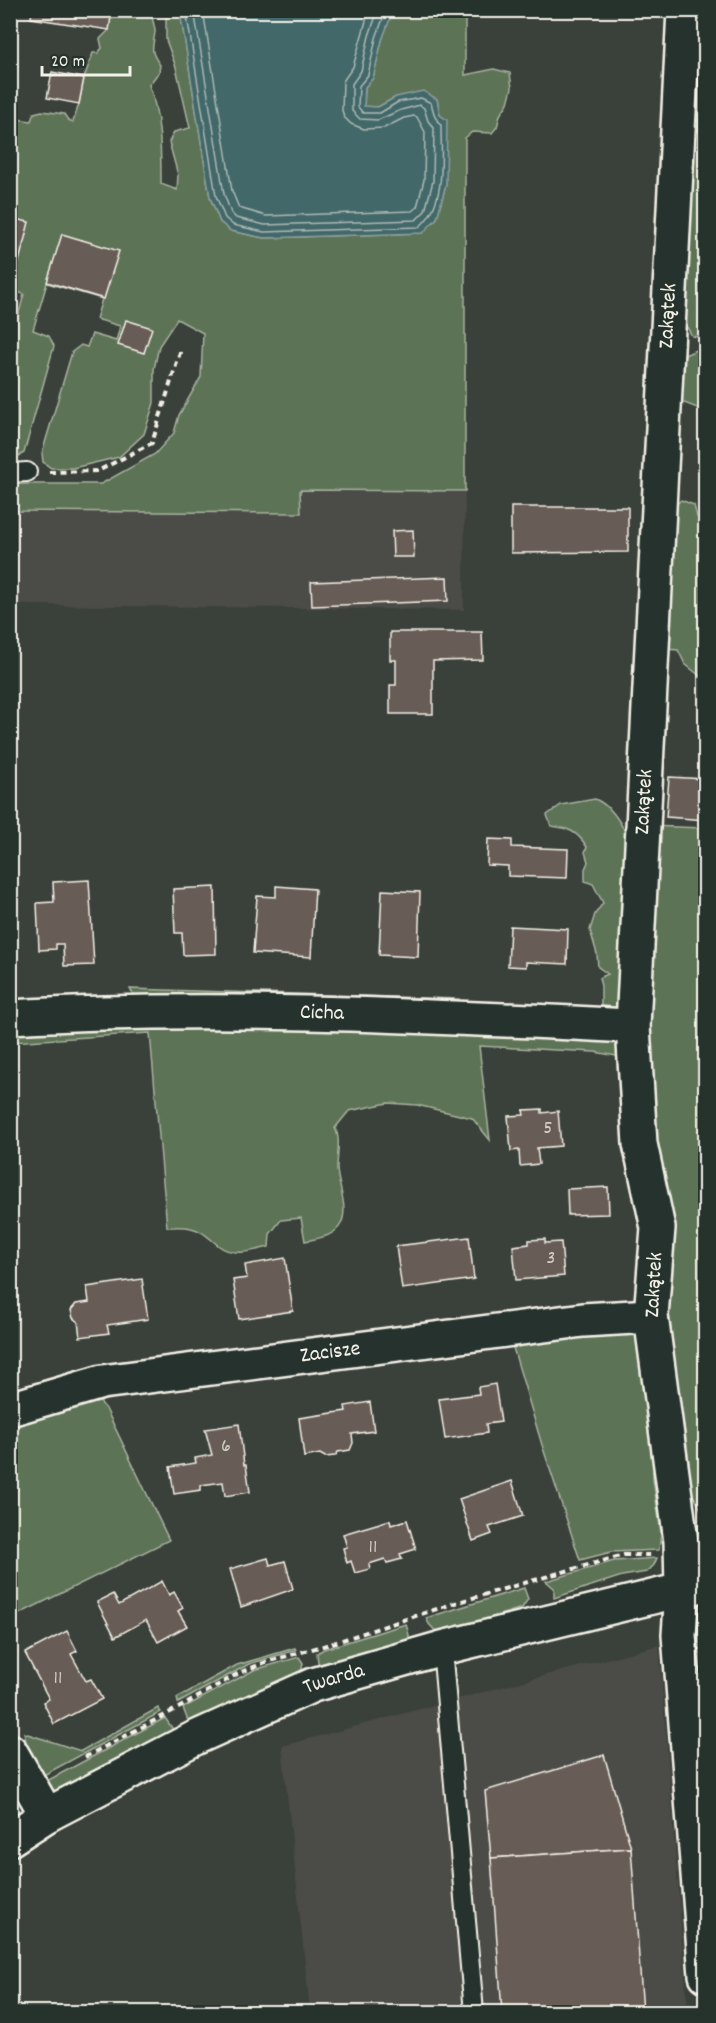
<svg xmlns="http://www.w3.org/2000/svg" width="716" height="2023" viewBox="0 0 716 2023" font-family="Dekko,sans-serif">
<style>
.built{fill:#4b4c46}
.green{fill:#5d7357;stroke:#a8b2a0;stroke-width:1.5}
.water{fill:#436769;stroke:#8a9e9c;stroke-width:1.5}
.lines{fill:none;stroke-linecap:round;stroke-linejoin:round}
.shore{stroke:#adbab5;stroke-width:1.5}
.building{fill:#685d57;stroke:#f4f1e8;stroke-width:1.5}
.service-casing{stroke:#f4f1e8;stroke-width:22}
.minor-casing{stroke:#f4f1e8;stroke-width:38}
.path{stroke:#f4f1e8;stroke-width:4;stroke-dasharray:6 4.5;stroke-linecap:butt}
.service{stroke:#26332d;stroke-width:18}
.minor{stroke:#26332d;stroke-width:33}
.labels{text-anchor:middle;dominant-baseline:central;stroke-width:4.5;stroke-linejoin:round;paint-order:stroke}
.number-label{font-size:20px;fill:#d1ccc4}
.street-label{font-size:22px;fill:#f4f1e8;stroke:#26332d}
</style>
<rect width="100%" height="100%" fill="#3a403a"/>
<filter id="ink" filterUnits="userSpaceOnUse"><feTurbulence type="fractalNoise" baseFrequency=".0167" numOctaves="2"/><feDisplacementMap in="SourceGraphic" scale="12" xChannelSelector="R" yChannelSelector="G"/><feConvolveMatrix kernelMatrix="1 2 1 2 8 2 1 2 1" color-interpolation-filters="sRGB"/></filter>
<g filter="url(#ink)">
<g class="built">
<path d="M300,490L465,491L464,610L30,605L11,603L10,511L301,513Z"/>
<path d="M659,1645L688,2012H310L282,1746Z"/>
</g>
<g class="green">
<path d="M112,11H152L151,13C152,19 155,26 155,32C153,48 149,50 160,65L159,72L149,85C161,117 161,151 161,184L177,190L178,175L169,142L174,132L190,128L176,67L166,40V11H180L210,197L220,222L231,231L264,238L422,233L437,218L446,184L440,115L437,99L396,97L378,107H364L365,87L373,78L382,40L392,11H465V75L494,69L510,73L512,88L508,103L500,115L497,127L492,133L472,132L465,138V491L300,490L301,513L11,511V484H101L155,454L174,433L179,415L201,377L203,333L177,319L159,346L154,369V403L144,434L119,457L73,468H51L43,462L42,453L72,352L81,345L87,347L92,334L116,341L120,326L96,319L102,299L47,283L33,330L49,336L54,346L24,453L11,461V334L13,335L24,294L11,290V118L31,121L34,113L42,111L64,114L68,120L73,122L79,104L84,78L93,53H98L102,48L100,39L109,30Z"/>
<path d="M671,11H705V338L692,336L687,327L684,291L685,185L699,123L687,105Z"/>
<path d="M705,346V411L679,401L678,358Z"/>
<path d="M681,500L694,505L697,517L705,519V680L685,664L678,650L666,649L671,509Z"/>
<path d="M595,799C611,806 619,820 627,835L648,826L705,828V1517L680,1471L658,1464L653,1471V1479L661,1533L659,1550L611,1552L580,1560L542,1445L511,1341L635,1332L647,1347C657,1309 678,1247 672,1209C670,1201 665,1194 661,1188L618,1021L601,1012V986L599,978L608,974L598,967L597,954L590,930L595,914L603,903L593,884L585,881V869L588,862L585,852L587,847C577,831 568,828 551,826L547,815L561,805Z"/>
<path d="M130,989L459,999V1006L137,1001Z"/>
<path d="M159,1020L617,1041L627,1058L595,1052L479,1046L490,1140L472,1118L417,1105L388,1103L349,1111L335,1128C341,1138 337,1156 337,1169C338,1186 349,1207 341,1224C334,1237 318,1238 305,1241L301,1218L281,1220L270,1234L269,1247C253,1251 233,1257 219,1246C210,1239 202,1230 191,1228C184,1226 175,1227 167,1227L150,1033L11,1042V1028Z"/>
<path d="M95,1396L106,1409L169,1540L11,1618V1422Z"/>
<path d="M657,1558L654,1565L647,1572L622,1576L554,1598V1588L546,1581L614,1561Z"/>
<path d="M524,1588L528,1599L522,1608L438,1634L429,1624L426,1618Z"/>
<path d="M705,1600V1769L699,1729L702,1706L699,1677L694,1660L692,1606Z"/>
<path d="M406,1624L409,1635L407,1644L325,1666L318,1663L317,1653L324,1649Z"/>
<path d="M295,1648L296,1650L249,1664L178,1703L177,1698L237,1665Z"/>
<path d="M299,1657L303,1663L300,1678L200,1725L188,1721L183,1708L254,1670Z"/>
<path d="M158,1708L161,1712L40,1777L33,1767L24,1733L81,1751Z"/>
<path d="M165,1718L172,1728L171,1741L65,1795L52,1793L43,1783Z"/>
</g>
<path class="water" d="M180,11H393L382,40L373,78L365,87L364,106L378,107L396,97L423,91L437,99L440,115L447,120L446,184L437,218L423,233L264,238L231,231L220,222L210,197Z"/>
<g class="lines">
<g class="shore">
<path d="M186,10L216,196L225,218L233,225L264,232L419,227C447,205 441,157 441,125L435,117L431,103L421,98L398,102L380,113H363L358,107L359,86L368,75L376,38L386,10"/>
<path d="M194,10L224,194L231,213L236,218L265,225L416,220L425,211L433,181L434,128L428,121L424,108L420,105L401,110L378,120L360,119L352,111V84L361,71L369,36L378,10"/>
<path d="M203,10L232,191L239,208L266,216L412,211L417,207L424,180L425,132L417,117L414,116L404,118L384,128L364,129L351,124L344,117L342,110L343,81L353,67L369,10"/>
</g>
</g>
<g class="building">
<path d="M32,10H112L109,30L31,18Z"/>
<path d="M52,72L84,78L79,104L47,98Z"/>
<path d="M10,218L29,222L16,273L10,272Z"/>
<path d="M62,234L119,251L104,299L47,282Z"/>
<path d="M126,320L152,328L144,353L118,345Z"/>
<path d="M511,507H628V552L511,553Z"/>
<path d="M413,530L414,557H393L392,531Z"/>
<path d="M447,577L448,601L312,606L311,582Z"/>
<path d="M390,632H482L483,660L433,661V714H390V685H396V660H390Z"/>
<path d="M669,777L706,779V820L666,817Z"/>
<path d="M488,839L512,840V847L568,849L567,878L508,876V866L487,865Z"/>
<path d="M89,880L94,965L64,966L63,944H56V949L39,950L37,903L54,902L53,882Z"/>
<path d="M276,886L315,889L311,957L253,953L257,896L276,897Z"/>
<path d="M215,887L216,954L183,955L182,933H175L173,889Z"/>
<path d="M382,890L420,892L418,957L379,955Z"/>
<path d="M510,926L568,929L567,964L526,962V967L508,966Z"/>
<path d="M542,1109V1113L558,1111L561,1146L537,1148L539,1164L520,1166L519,1150L511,1151L508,1116L524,1115L523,1110Z"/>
<path d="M608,1187L609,1214L568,1215L567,1189Z"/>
<path d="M469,1237L474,1279L402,1289L396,1246Z"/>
<path d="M545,1239V1243L561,1242L564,1276L516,1280L513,1246L529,1244V1240Z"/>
<path d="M285,1258L293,1311L239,1319L233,1280L247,1278L245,1265Z"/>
<path d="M142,1279L148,1319L107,1325L109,1333L80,1337L78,1322L73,1318L71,1310L76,1304L89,1302L87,1287Z"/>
<path d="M495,1384L501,1422L486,1424L487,1433L445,1439L439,1399L479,1394L478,1387Z"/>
<path d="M370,1402L374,1431L352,1434L353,1443L350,1450L338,1452L335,1456L325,1457L320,1454L304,1457L299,1418L346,1411L345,1406Z"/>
<path d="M239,1424L244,1465H246L250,1492L225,1496L223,1482L201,1485V1490L174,1494L170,1467L196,1463L195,1458L212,1455L205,1429Z"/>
<path d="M512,1481L523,1516L489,1527L492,1534L473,1541L459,1499Z"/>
<path d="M390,1520L391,1525L407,1520L416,1549L400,1554L402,1559L387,1563L385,1559L369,1564L370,1569L355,1573L351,1561L347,1563L343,1548L347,1547L343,1534Z"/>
<path d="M268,1558L270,1565L285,1561L293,1589L241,1607L230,1569Z"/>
<path d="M162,1581L169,1595L174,1592L183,1608L178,1611L187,1626L158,1642L146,1620L115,1637L97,1602L113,1594L119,1605Z"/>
<path d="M67,1631L77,1651L71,1654L86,1681L91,1679L102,1699L54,1724L43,1702L49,1699L25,1653Z"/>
<path d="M604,1755L631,1848L491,1858L485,1791Z"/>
<path d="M631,1848L643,2012H502L491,1858Z"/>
</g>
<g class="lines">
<g class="service-casing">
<g id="service">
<path d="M10,473L27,472"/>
<path d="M442,1648L474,2012"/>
</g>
</g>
<g class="minor-casing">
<g id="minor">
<path d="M684,10L633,1026L640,1144L658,1228L651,1316L681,1541L682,1590L679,1635L706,1975"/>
<path id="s1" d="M10,1017C218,1005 425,1016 633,1026"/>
<path id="s2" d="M10,1409L102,1382L583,1320L651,1316"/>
<path d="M10,1751L47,1815"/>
<path id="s3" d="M10,1839L47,1815L195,1738L313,1685L442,1648L706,1584"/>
</g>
</g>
<g class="path">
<path d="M49,472L98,471L152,443L181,349"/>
<path d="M85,1757L184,1705L239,1673L266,1662L330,1644L452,1604L552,1575L624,1555H651"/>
</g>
<use href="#service" class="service"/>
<use href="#minor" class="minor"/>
</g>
</g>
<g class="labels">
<g class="number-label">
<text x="548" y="1129">5</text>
<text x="551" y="1259">3</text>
<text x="226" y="1447">6</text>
<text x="373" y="1548">11</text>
<text x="58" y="1679">11</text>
</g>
<g class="street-label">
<text transform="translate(669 316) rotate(-87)">Zakątek</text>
<text transform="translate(645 802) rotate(-87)">Zakątek</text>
<text stroke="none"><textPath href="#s1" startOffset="312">Cicha</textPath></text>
<text transform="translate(655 1285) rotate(-87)">Zakątek</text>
<text stroke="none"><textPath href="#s2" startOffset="326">Zacisze</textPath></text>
<text stroke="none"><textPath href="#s3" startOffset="362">Twarda</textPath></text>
</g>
</g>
<rect width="716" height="2023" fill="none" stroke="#26332d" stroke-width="36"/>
<rect x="18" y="18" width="680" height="1987" fill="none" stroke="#f4f1e8" stroke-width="2" filter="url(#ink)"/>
<path d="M42 66v9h88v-9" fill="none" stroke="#f4f1e8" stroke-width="3"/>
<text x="51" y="66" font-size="18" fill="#f4f1e8" stroke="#26332d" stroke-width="4.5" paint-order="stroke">20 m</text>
</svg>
